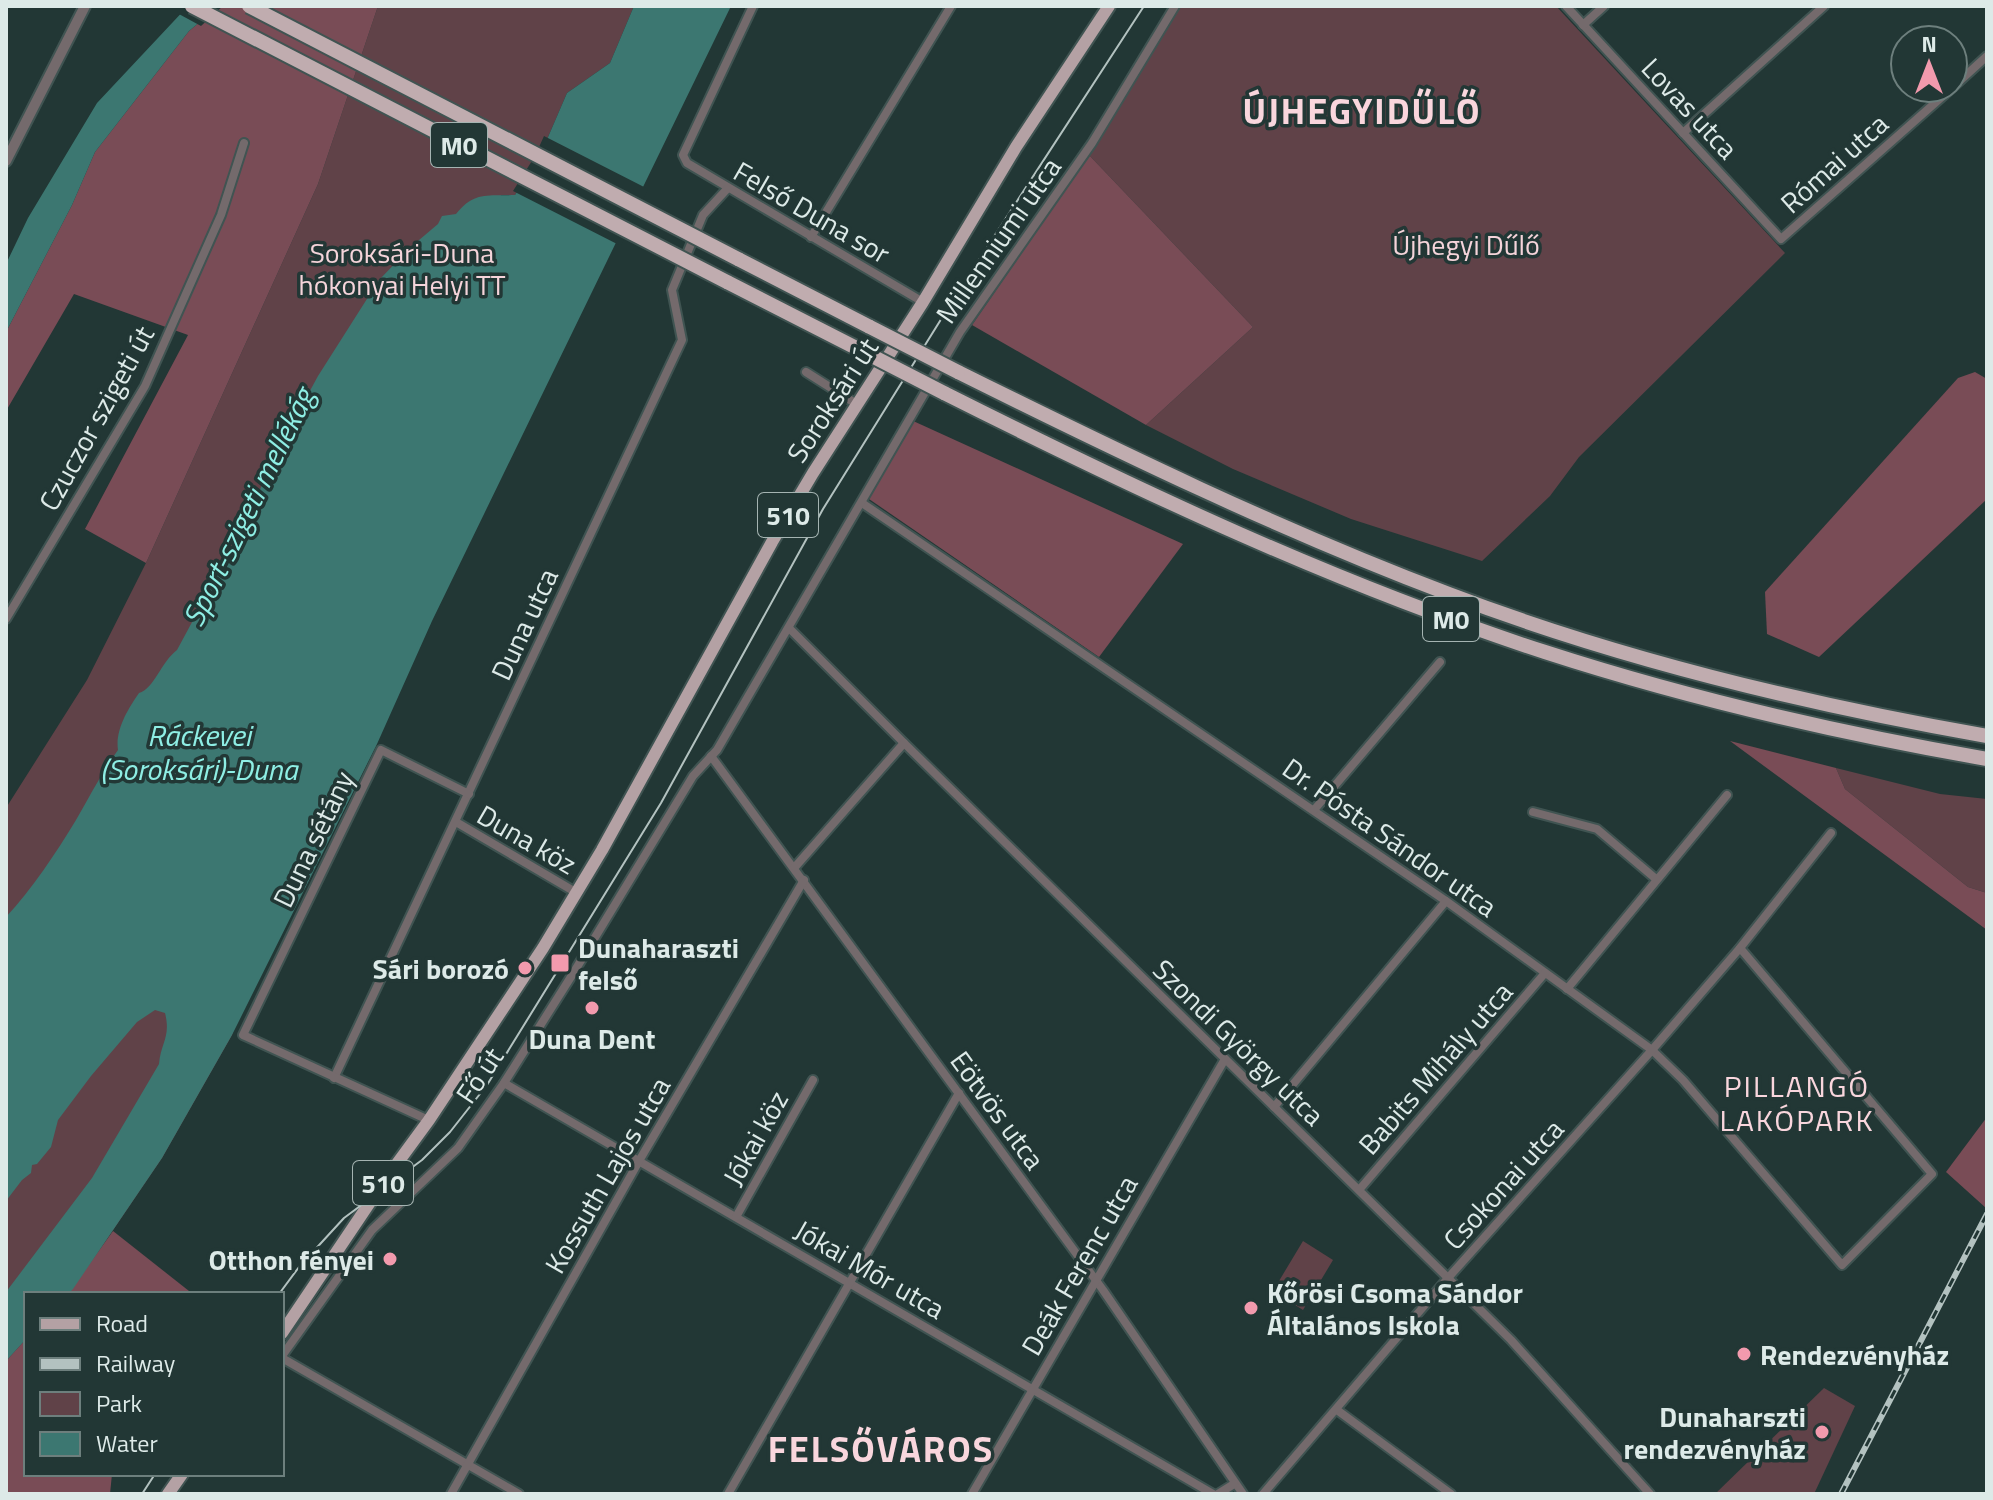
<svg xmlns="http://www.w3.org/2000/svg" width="1993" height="1500" viewBox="0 0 1993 1500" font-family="'Titillium Web',sans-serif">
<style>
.green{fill:#604248}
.forest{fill:#794c56}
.water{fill:#3c7771}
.pier{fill:#223735}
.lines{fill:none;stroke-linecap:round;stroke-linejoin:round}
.minor-casing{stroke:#405452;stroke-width:12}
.tertiary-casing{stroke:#405452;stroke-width:14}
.primary-casing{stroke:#405452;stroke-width:16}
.trunk-casing{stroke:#405452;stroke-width:18}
.minor{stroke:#746a6c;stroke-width:8}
.tertiary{stroke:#746a6c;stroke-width:10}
.primary{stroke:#b4a1a4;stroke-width:12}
.trunk{stroke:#c0acaf;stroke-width:14}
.tram{stroke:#b3c2c0;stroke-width:2}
.rail-casing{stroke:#b3c2c0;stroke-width:6}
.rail{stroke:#223735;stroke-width:3;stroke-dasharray:9;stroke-linecap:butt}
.trunk-bridge-casing{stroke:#405452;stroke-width:18;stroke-linecap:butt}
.trunk-bridge{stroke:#c0acaf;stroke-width:14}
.poi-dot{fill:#f29aad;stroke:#223735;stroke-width:3}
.labels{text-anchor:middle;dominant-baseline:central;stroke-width:7;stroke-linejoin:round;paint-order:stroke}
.shield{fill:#223735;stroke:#a5b4b2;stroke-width:2}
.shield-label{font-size:26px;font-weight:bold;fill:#ddeae8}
.street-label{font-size:28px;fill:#ddeae8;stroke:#223735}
.park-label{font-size:28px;fill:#f5d4da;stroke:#223735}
.poi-label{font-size:28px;font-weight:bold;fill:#ddeae8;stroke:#223735;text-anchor:start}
.water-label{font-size:30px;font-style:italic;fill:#8eeee4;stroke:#223735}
.neighbourhood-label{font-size:30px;letter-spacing:2px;fill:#f9d6dd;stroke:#223735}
.district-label{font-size:36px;font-weight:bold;letter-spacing:2px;fill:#f9d6dd;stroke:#223735}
</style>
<rect width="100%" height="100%" fill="#223735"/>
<g class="green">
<path d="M378,6H634L610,63L567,93L539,158L515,195H501L232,1035L162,1158L73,1289L68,1294H26V1339L6,1361V808L87,680L146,563L318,184Z"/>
<path d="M1180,6H1556L1785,253L1579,457L1550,496L1482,561L1351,519L1233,469L1146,425L1253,327L1089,155Z"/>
<path d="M1836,768L1940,794L1987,799V893L1968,887L1845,789Z"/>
<path d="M1303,1241L1333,1260L1303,1310L1273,1291Z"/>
<path d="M1824,1388L1855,1406L1814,1494H1715Z"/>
</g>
<g class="forest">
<path d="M219,6H378L318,184L146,563L85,529L188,335L74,294L6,411V332L72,205L95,152L189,31Z"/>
<path d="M1089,155L1253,327L1146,425L972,325Z"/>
<path d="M1975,372L1987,379V499L1819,657L1767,634L1765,592L1958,378Z"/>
<path d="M911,420L1183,544L1099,657L869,499Z"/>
<path d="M1730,741L1836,768L1845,789L1968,887L1987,893V930Z"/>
<path d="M1987,1117V1206L1986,1208L1946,1172Z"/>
<path d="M113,1231L189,1291L187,1294H68Z"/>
<path d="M26,1339V1474H112L110,1494H6V1361Z"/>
</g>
<g class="water">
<path d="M188,6H219L189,31L95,152L72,205L6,332V264L28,218L97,103Z"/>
<path d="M634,6H731L432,621L377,744L232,1035L162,1158L73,1289L68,1294H26V1339L6,1361V1292L92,1178L159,1064C161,1042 171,1037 165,1013L155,1010L137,1022L91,1076L58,1120L51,1147L37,1164L32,1165L31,1173L22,1180L6,1201V917C32,889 56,853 76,820C90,796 102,772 118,750C115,730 128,709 139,693C154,689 161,662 177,650L245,524L275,455L318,376L379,280L412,246L438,224L442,216L456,214C474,191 488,196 515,195L539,158L567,93L610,63Z"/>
</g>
<g class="pier">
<path d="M183,6H223L201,26L177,13Z"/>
<path d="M544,136L648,189L621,246L513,191L535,156Z"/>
</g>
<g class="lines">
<g class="minor-casing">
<g id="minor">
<path d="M753,6L683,155L687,163L923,302"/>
<path d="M1566,6L1781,239L1952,88"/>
<path d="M1583,25L1604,6"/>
<path d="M1953,87L1987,56"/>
<path d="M1683,133L1824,6"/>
<path d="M811,237L951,6"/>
<path d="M806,372L858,405"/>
<path d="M862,503L1446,901L1652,1050L1683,1080L1842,1265L1932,1174L1740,948"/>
<path d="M6,619L145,386L221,215L244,143"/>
<path d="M789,628L904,743L1511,1340L1650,1494"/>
<path d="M711,756L1103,1290L1243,1494"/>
<path d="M1314,810L1440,662"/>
<path d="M1533,812L1597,829L1656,879"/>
<path d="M456,822L577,893"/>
<path d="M795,867L904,743"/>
<path d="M1567,989L1727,795"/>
<path d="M334,1078L682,340L672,290L703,215L727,189"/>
<path d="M504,1083L1213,1494"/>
<path d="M1274,1107L1446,901"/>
<path d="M424,1118L243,1035L381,750L469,794"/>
<path d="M1359,1190L1545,973"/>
<path d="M736,1217L813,1080"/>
<path d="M282,1356L372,1230L458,1148L504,1083L574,972L693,776L717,750L960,332L1092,143L1175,6"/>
<path d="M282,1358L519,1494"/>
<path d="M1337,1410L1451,1494"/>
<path d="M451,1494L639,1161L804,880"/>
<path d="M728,1494L959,1093"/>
<path d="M972,1494L1225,1059"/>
<path d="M1218,1494L1234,1484"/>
<path d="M1263,1494L1448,1278L1652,1050L1740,948L1831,833"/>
</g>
</g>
<g class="tertiary-casing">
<path id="tertiary" d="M6,161L85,6"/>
</g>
<g class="primary-casing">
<g id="primary">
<path d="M282,1333L385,1180L429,1120L543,948L602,850L772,542L813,473L923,302L1016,147L1109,6"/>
<path d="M168,1494L182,1474"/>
</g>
</g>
<g class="trunk-casing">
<g id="trunk">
<path d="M738,259L870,327"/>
<path d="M727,282L870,355"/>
<path d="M958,372C1119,452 1280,530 1449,594C1622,660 1805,704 1987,736"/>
<path d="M944,393C1139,491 1338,585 1545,652C1690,699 1838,733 1987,759"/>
</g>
</g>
<use href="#minor" class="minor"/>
<use href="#tertiary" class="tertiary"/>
<use href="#primary" class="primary"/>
<use href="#trunk" class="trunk"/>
<g class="tram">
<path d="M279,1294L299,1267L344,1218L422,1160L450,1132L487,1085L661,803L823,509L963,284L1144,6"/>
<path d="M142,1494L155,1474"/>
</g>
<g class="rail-casing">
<path id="rail" d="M1841,1494L1987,1214"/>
</g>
<use href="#rail" class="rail"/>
<g class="trunk-bridge-casing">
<g id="trunk-bridge">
<path d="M192,6L727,282"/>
<path d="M249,6L738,259"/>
<path d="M870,327L958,372"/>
<path d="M870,355L944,393"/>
</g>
</g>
<use href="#trunk-bridge" class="trunk-bridge"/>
</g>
<g class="poi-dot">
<rect x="550" y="953" width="20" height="20" rx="4"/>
<circle cx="525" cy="968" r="8"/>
<circle cx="592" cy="1008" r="8"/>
<circle cx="390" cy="1259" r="8"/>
<circle cx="1251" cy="1308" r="8"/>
<circle cx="1744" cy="1354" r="8"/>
<circle cx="1822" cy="1432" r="8"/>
</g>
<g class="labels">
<g class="shield">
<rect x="431" y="123" width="56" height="44" rx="6"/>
<rect x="758" y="493" width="60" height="44" rx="6"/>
<rect x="1423" y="597" width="56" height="44" rx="6"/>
<rect x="353" y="1161" width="60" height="44" rx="6"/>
</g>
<g class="shield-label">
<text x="459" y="145">M0</text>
<text x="788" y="515">510</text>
<text x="1451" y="619">M0</text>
<text x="383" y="1183">510</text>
</g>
<g class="street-label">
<text transform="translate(1690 108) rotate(47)">Lovas utca</text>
<text transform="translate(1834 163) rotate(-42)">Római utca</text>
<text transform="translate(812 212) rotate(30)">Felső Duna sor</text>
<text transform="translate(998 240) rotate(-55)">Millenniumi utca</text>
<text transform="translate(832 400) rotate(-57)">Soroksári út</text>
<text transform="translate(96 418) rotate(-61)">Czuczor szigeti út</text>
<text transform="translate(524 624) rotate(-65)">Duna utca</text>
<text transform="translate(1390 837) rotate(35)">Dr. Pósta Sándor utca</text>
<text transform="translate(313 839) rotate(-64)">Duna sétány</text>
<text transform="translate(527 839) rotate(30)">Duna köz</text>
<text transform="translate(1239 1042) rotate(44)">Szondi György utca</text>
<text transform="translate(1435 1068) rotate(-49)">Babits Mihály utca</text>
<text transform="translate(479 1075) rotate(-56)">Fő út</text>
<text transform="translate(998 1110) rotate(54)">Eötvös utca</text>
<text transform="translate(755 1138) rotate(-61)">Jókai köz</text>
<text transform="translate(607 1175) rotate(-60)">Kossuth Lajos utca</text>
<text transform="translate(1503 1184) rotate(-48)">Csokonai utca</text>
<text transform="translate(1079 1265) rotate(-60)">Deák Ferenc utca</text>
<text transform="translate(870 1269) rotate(30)">Jókai Mór utca</text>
</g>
<g class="park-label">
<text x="1466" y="244">Újhegyi Dűlő</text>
<text x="402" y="252">Soroksári-Duna<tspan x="402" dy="32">hókonyai Helyi TT</tspan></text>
</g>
<g class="poi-label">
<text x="578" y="947">Dunaharaszti<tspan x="578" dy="32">felső</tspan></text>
<text x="509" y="968" text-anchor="end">Sári borozó</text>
<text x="592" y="1038" text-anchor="middle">Duna Dent</text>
<text x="374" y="1259" text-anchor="end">Otthon fényei</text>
<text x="1267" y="1292">Kőrösi Csoma Sándor<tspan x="1267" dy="32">Általános Iskola</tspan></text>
<text x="1760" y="1354">Rendezvényház</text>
<text x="1806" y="1416" text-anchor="end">Dunaharszti<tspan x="1806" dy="32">rendezvényház</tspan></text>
</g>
<g class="water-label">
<text transform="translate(248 507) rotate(-64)">Sport-szigeti mellékág</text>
<text x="199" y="735">Ráckevei<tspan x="199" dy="34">(Soroksári)-Duna</tspan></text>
</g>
<g class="neighbourhood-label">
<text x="1797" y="1086">PILLANGÓ<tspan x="1797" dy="34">LAKÓPARK</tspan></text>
</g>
<g class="district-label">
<text x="1362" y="110">ÚJHEGYIDŰLŐ</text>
<text x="881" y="1448">FELSŐVÁROS</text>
</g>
</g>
<rect width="1993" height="1500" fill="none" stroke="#ddeae8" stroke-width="16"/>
<rect x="24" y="1292" width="260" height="184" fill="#223735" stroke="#6d7f7d" stroke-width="2"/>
<rect x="40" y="1318" width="40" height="12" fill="#b4a1a4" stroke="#6d7f7d" stroke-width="2"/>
<text x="96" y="1332" font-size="24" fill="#ddeae8">Road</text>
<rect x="40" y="1358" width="40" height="12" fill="#b3c2c0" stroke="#6d7f7d" stroke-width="2"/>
<text x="96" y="1372" font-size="24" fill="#ddeae8">Railway</text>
<rect x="40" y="1392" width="40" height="24" fill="#604248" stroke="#6d7f7d" stroke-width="2"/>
<text x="96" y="1412" font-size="24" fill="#ddeae8">Park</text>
<rect x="40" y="1432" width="40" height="24" fill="#3c7771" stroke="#6d7f7d" stroke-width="2"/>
<text x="96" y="1452" font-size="24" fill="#ddeae8">Water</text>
<g transform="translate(1929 64)"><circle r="38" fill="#223735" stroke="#6d7f7d" stroke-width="2"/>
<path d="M0-6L14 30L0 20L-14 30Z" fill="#f29aad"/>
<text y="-12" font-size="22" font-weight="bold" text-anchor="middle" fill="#ddeae8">N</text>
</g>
</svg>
